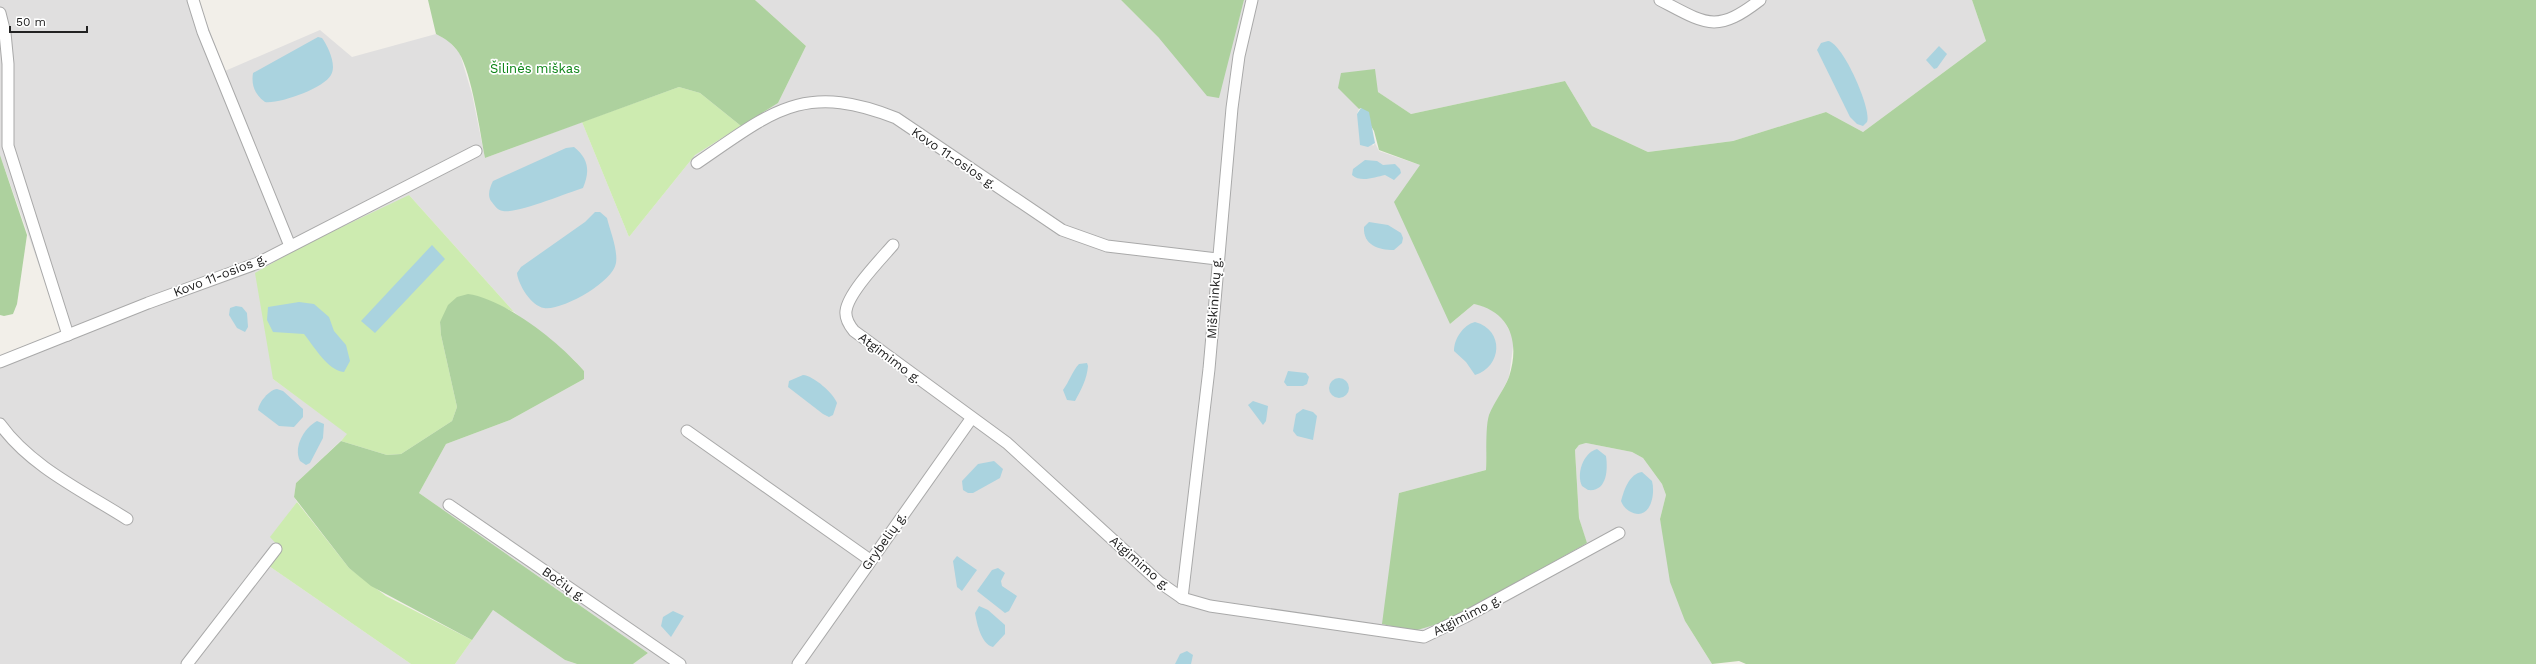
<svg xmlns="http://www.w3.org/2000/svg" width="2536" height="664" viewBox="0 0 2536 664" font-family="'Work Sans',sans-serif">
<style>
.residential{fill:#e0dfdf}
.grass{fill:#cdebb0}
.forest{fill:#add19e}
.water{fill:#aad3df}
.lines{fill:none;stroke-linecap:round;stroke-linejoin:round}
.minor-casing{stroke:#a9a9a9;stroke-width:13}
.minor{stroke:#fff;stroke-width:11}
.labels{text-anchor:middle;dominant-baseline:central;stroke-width:3.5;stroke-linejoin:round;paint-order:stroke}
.park-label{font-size:13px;fill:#0c8416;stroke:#fff}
.street-label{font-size:13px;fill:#222;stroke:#fff}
</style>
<rect width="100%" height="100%" fill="#f2efe9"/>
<g class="residential">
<path d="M0,0H198L225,71L320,30L352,57L436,34L448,40L460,54L472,94L485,158L582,122L629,237L695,155L778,103L806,46L755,0H1121L1159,38L1237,25L1244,0H1972L1986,41L1863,132L1826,112L1733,141L1648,152L1592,126L1565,81L1411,114L1378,92L1354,103L1359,109L1357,114L1373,146L1375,143L1379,151L1420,165L1450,324L1474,304L1488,307L1503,319L1514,339L1509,377L1489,417L1486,470L1399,493L1587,544L1579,518L1575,450L1579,445L1586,443L1632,452L1643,458L1662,484L1666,495L1660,519L1685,621L1712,664H633L648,653L419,493L446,444L510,420L584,379V371L574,360L514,312L409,195L273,379L348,434L296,483L294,497L297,502L271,537L281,549L269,566L411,664H0V368L66,342L0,155Z"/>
<path d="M493,610L565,660L577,664H455Z"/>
</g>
<g class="grass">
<path d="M679,87L700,93L741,126L695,155L629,237L582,122Z"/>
<path d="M409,195L514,312L476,296L440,322L441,335L457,407L452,421L401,454L387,455L341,441L347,434L273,379L255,273L302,246Z"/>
<path d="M297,502L349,568L386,596L472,640L455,664H411L269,566L281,549L270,537Z"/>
</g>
<g class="forest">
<path d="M428,0H755L806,46L778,103L741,126L700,93L679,87L485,158C480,132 472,74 459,53C453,44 446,39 436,34Z"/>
<path d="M1121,0H1244L1219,98L1207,96L1159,38Z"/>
<path d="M1972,0H2536V664H1746L1739,661L1712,664L1685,621L1670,582L1660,519L1666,495L1662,484L1643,458L1632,452L1586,443L1579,445L1575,450L1579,518L1587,543L1451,620L1414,631L1382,624L1399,493L1486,470C1487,456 1485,428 1489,415C1494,402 1504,390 1509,377C1520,343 1511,312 1474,304L1450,324L1394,202L1420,165L1379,150L1374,131L1361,108L1359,109L1338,88L1341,73L1375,69L1378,92L1411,114L1565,81L1592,126L1648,152L1733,141L1826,112L1863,132L1986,41Z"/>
<path d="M0,155L27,235L17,304L13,314L4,316L0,315Z"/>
<path d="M468,294C505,299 560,343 584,371V379L510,420L446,444L419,493L648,653L633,664H577L565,660L493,610L472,640L371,586L349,568L294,497L296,483L341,441L387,455L401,454L452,421L457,407L441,335L440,322L448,305L457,297Z"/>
</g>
<g class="water">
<path d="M318,37L322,38C328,46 337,65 331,75C324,88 280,104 265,102C255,95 251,85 253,73Z"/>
<path d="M1828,41C1843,43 1872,110 1867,122L1863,126L1857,124L1850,117L1817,50L1821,43Z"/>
<path d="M1939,46L1947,54L1937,68L1934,69L1926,60Z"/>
<path d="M1361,108L1369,112L1375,143L1368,147L1360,145L1357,114Z"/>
<path d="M574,147C589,159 590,171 583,188C567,193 516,214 503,211C497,210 495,206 491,201C487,195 490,187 493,181L566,148Z"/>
<path d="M1365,160L1377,161L1383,165L1395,164L1400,169L1401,173L1394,180L1385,175C1375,177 1361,183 1352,175L1353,169Z"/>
<path d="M595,212H600L607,218C610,231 618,249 616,263C613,282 562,311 544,308C531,306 518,284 517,273L521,267L585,222Z"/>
<path d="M1369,222L1388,225L1401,233L1403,238L1402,243L1394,250C1378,250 1363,245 1364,227Z"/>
<path d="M432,245L445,259L375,333L361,321Z"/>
<path d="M299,302L314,304L329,317L334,331L346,345L350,361L344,372C328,371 313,345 304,334L273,332L267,320L268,307Z"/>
<path d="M236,306L242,307L247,313L248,327L245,332L237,328L229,315L230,308Z"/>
<path d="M1475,322C1505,330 1502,367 1475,375L1466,362L1454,351C1454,339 1463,325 1475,322Z"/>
<path d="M1087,363L1088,366C1087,379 1081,390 1075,401L1067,400L1063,390C1069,382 1073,370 1079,364Z"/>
<path d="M1288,371L1306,373L1309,377L1307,384L1303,386H1287L1284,382Z"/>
<path d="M803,375C814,376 833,393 837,403L833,415L829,417L823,414L788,387L789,381Z"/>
<circle cx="1339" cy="388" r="10"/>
<path d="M277,389L283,391L303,409V417L294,427L279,426L258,410C259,402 269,390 277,389Z"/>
<path d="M1253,401L1268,406L1266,421L1263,425L1248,405Z"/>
<path d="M1303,409L1313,412L1317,416L1313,440L1297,436L1293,431L1296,414Z"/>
<path d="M317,421L324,424L323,438L310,463L306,465L300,461C293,447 304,428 317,421Z"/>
<path d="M1597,449L1606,456C1608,470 1607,492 1588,490L1582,486C1576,474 1583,453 1597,449Z"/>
<path d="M994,461L1003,469L1000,478L973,493H968L963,490L962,481L978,464Z"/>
<path d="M1642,472L1652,481C1656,496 1649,523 1629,511C1625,508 1623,506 1621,501C1624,490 1629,474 1642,472Z"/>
<path d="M957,556L977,570L962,591L957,587L953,561Z"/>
<path d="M998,568L1005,573L1001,581L1002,586L1017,596L1009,611L1005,613L977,591L992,570Z"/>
<path d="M979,606L988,610L1005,625V634L993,647C981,644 977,624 975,613Z"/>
<path d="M673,611L684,616L671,637L661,626L663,617Z"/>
<path d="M1187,651L1193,655L1191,664H1175L1180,654Z"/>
</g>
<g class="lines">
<g class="minor-casing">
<g id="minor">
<path d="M193,0L203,32L290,246"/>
<path d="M1660,0C1706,24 1716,34 1760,0"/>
<path d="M0,13L5,33L8,64V146L68,335"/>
<path d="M697,163C772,112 803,81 896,118L1062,230L1107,246L1217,259"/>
<path d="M893,245C880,260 848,293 846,311C845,319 849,325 854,331L1007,443L1159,582L1182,598L1210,606L1424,637L1465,617L1619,533"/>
<path d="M0,362L148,303L258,263L476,151"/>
<path d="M0,424C31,467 83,491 127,519"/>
<path d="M687,431L870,560"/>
<path d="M449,505L680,664"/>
<path d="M1182,598L1209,369L1232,108L1239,56L1252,0"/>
<path d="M187,664L276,549"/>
<path d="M798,664L971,419"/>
</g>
</g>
<use href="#minor" class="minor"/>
</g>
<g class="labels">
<g class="park-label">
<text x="535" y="68">Šilinės miškas</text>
</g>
<g class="street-label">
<text transform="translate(954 158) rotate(34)">Kovo 11-osios g.</text>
<text transform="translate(220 275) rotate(-21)">Kovo 11-osios g.</text>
<text transform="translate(1214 298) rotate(-86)">Miškininkų g.</text>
<text transform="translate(890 358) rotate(37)">Atgimimo g.</text>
<text transform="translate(884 541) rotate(-55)">Grybelių g.</text>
<text transform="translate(1140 563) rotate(41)">Atgimimo g.</text>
<text transform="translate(564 584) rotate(35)">Bočių g.</text>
<text transform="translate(1467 615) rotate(-27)">Atgimimo g.</text>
</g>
</g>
<path d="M10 26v6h77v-6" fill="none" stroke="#222222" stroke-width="2"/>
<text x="16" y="26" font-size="12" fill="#222222" stroke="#ffffff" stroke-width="3" paint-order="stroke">50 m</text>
</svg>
